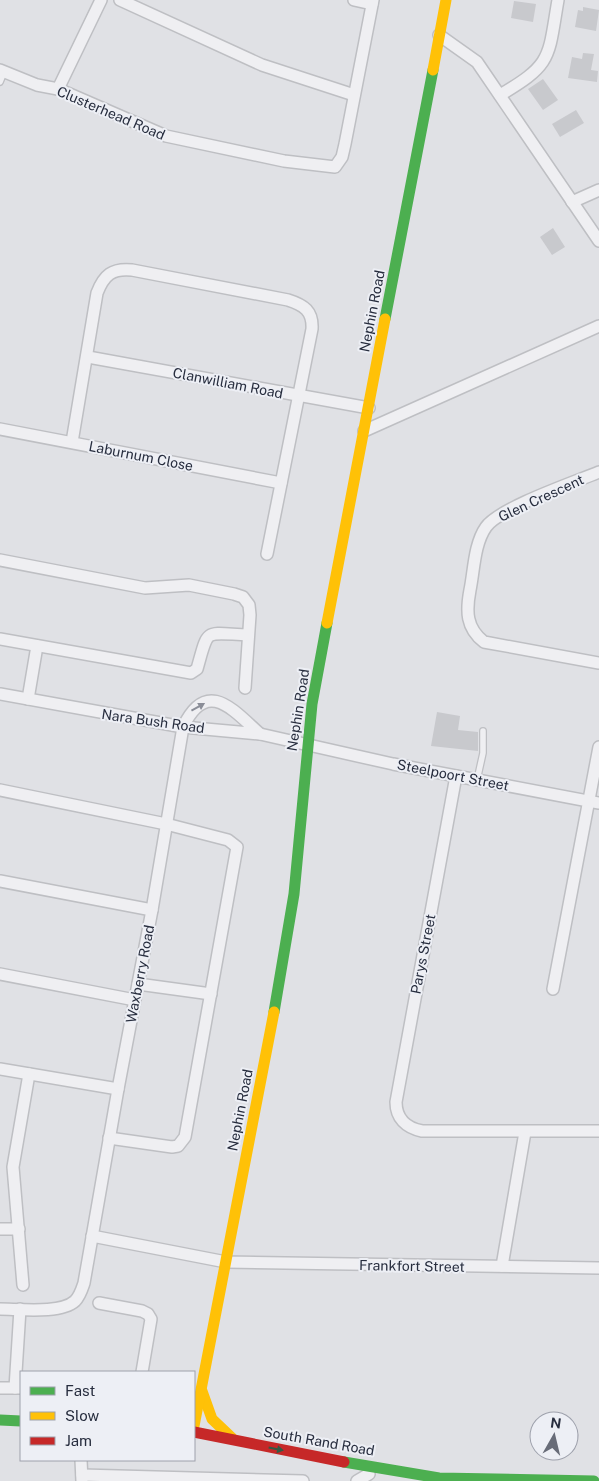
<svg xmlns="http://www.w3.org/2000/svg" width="599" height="1481" viewBox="0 0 599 1481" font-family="'Public Sans',sans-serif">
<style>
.building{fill:#c8c9cd}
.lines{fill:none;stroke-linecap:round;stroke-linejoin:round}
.lane-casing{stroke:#bebfc3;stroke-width:8}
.street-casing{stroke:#bebfc3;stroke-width:14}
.lane{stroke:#efeff2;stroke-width:5.5}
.street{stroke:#efeff2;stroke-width:11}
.fast{stroke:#4caf50;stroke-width:11}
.slow{stroke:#ffc107;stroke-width:11}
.jam{stroke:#c62828;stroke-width:11}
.oneway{fill:#8b8e98}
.oneway2{fill:#345a44}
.labels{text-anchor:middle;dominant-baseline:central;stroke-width:4;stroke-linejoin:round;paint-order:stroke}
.street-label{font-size:14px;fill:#272d3e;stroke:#edeff5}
</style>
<rect width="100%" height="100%" fill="#e0e1e5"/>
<g class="building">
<path d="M514,1L536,4L533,22L511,18Z"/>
<path d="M583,7L599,10L596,31L575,27L578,10L583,11Z"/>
<path d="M583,53L594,54L591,70L598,71L597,82L568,78L572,57L582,59Z"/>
<path d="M543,79L558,100L543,110L528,89Z"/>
<path d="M576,110L584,123L560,137L552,124Z"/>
<path d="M553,228L565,247L552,255L540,237Z"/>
<path d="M437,712L460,716L458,730L478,732V751L431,746Z"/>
</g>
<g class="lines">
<g class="lane-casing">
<g id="lane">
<path d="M0,82L4,72"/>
<path d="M477,780L483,753V731"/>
</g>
</g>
<g class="street-casing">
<g id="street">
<path d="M120,0L262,65L354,95"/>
<path d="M354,0L372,4"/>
<path d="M439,35L477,62L599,241"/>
<path d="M0,70L37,85L58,89L166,136L284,161L335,167L342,157L345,144L373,0"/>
<path d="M58,89L101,0"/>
<path d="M500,95C553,64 548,58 558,0"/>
<path d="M572,202L599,190"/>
<path d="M88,357L369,408"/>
<path d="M0,429L281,483"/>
<path d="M364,431L599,326"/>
<path d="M72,442L97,293C104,275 112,268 132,270L288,300C304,305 313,311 312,329L267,554"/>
<path d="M599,472C575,482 499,508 486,527C474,544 474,571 470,590C466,611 466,628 484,642L599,663"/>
<path d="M0,560L145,588L189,585L234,594L243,597L249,605L250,615L245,688"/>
<path d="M0,639L191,673L197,669C209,627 203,633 248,635"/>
<path d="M0,694L183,727L260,734L393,764L599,803"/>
<path d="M28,699L37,646"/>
<path d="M456,776L396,1102C396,1118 406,1128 422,1131H599"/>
<path d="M0,790L166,824L228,840L237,847L185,1137L178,1146L172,1147L109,1138"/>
<path d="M0,881L152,910"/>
<path d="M0,974L135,1000"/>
<path d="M138,984L211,994"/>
<path d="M553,989L599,747"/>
<path d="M0,1069L118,1089"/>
<path d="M0,1229H19"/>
<path d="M92,1236L226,1262L599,1268"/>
<path d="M502,1266L525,1132"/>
<path d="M23,1285L13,1167L29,1074"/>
<path d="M99,1303L142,1311L148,1314L151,1319L142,1372"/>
<path d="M0,1309C19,1309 61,1314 75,1301C80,1296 82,1289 84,1283L118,1089L152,910L183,727C207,677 233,710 260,734"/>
<path d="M0,1388H21"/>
<path d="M15,1388L20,1309"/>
<path d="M81,1460L82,1481"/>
<path d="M82,1475L303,1481"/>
<path d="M357,1481L369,1474"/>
</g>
</g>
<use href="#lane" class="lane"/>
<use href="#street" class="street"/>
<g class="fast">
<path d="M385,319L433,70"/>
<path d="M274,1012L294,894L312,704L327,623"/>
<path d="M0,1420L21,1421"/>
<path d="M344,1462L439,1478L594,1481"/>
</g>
<g class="slow">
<path d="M433,70L446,0"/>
<path d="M327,623L385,319"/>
<path d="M202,1391L212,1419L232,1438"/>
<path d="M194,1426L274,1012"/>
</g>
<path class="jam" d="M194,1432L344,1462"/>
</g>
<defs><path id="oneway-solid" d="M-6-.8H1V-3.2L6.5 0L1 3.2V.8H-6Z" transform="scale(1.25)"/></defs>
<use class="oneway" href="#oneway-solid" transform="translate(198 707) rotate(-29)"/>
<use class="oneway2" href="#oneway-solid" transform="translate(276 1449) rotate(11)"/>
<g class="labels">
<g class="street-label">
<text transform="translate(111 113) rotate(23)">Clusterhead Road</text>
<text transform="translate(372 311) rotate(-79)">Nephin Road</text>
<text transform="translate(228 383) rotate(11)">Clanwilliam Road</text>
<text transform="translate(141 456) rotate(11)">Laburnum Close</text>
<text transform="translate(541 498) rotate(-25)">Glen Crescent</text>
<text transform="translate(298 710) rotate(-81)">Nephin Road</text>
<text transform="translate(153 721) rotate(8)">Nara Bush Road</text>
<text transform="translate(453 775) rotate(11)">Steelpoort Street</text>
<text transform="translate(423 954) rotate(-79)">Parys Street</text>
<text transform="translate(140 974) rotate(-79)">Waxberry Road</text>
<text transform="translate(240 1110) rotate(-79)">Nephin Road</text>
<text transform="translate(412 1266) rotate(1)">Frankfort Street</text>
<text transform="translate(319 1441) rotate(10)">South Rand Road</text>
</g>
</g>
<rect x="20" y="1371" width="175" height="90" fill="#edeff5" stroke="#9ea1ac"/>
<rect x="30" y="1387" width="25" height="8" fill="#4caf50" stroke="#9ea1ac"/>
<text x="65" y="1396" font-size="15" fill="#272d3e">Fast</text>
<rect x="30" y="1412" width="25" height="8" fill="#ffc107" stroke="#9ea1ac"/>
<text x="65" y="1421" font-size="15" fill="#272d3e">Slow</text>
<rect x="30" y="1437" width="25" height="8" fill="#c62828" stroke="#9ea1ac"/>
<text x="65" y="1446" font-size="15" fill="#272d3e">Jam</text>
<g transform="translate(554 1436) rotate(8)"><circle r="24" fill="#edeff5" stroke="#9ea1ac"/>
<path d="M0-4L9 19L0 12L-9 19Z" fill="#686c78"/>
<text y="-8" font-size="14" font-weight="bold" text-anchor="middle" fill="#272d3e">N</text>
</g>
</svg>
